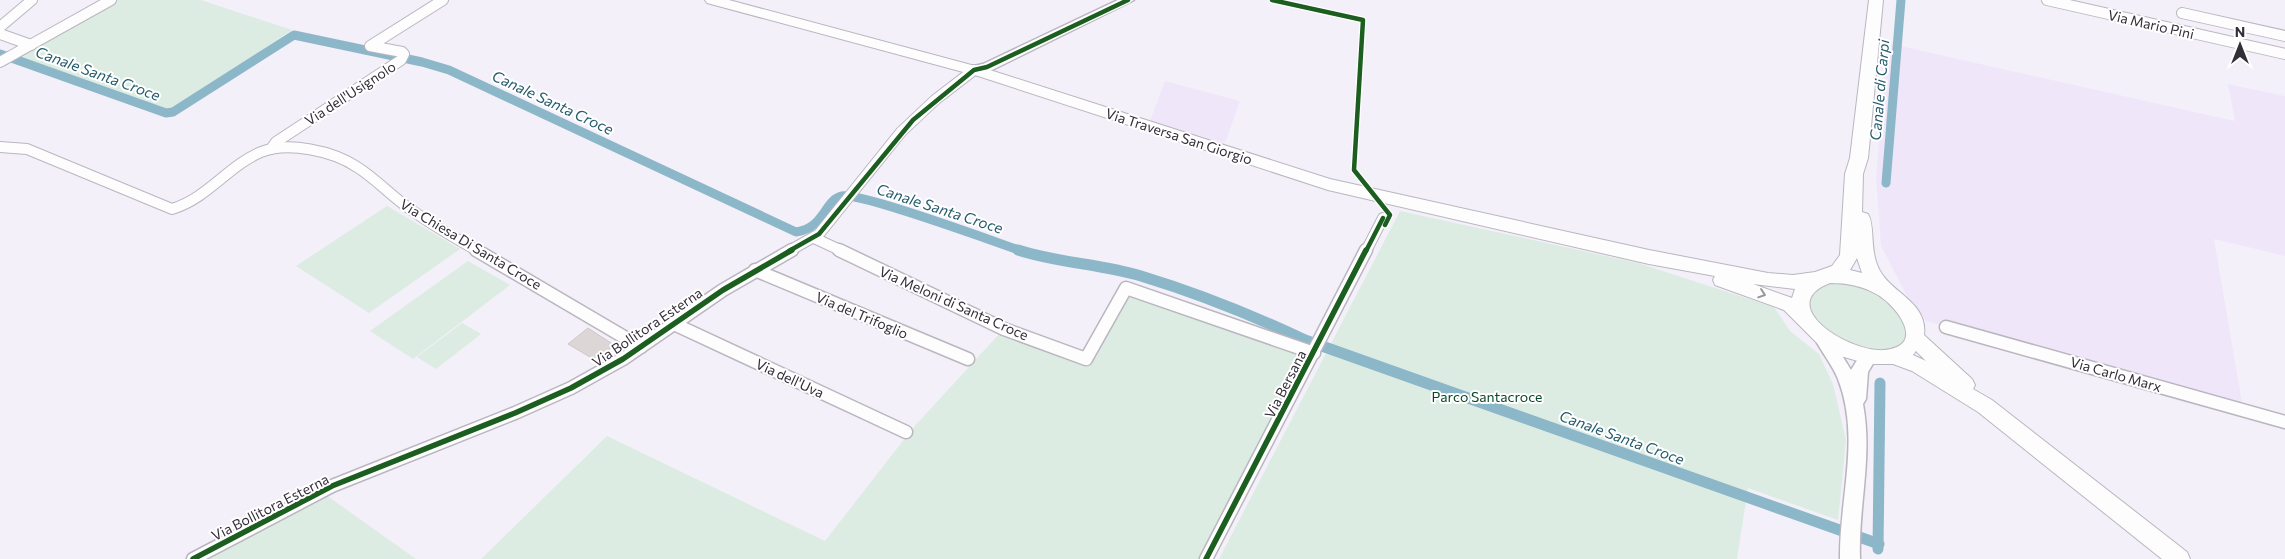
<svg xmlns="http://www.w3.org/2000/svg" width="2285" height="559" viewBox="0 0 2285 559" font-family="Commissioner,sans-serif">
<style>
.built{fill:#f0e6fa}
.green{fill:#dcece3}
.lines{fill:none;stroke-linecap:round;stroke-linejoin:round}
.canal-far1{stroke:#8cb7c9;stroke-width:9}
.canal{stroke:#8cb7c9;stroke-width:11}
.building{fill:#ddd6d6;stroke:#cec7c7}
.street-far1-casing{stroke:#bab6bf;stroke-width:12}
.street-casing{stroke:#bab6bf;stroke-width:15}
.secondary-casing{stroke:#bab6bf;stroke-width:3}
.primary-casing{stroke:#bab6bf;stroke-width:2}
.street-far1{stroke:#fdfdfe;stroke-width:10}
.street{stroke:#fdfdfe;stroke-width:12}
.secondary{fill:#fdfdfe;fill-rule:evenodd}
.primary{fill:#fdfdfe;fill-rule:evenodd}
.cycleway-far1-casing{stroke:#fff;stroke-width:7}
.cycleway-casing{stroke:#fff;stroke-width:9}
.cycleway-far1{stroke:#1b5e20;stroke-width:4.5}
.cycleway{stroke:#1b5e20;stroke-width:5.5}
.oneway{stroke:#98969c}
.labels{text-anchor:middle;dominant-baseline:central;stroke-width:4;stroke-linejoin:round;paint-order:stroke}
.street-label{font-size:14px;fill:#342e39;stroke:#fff}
.park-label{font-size:14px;fill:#0a4827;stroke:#fff}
.water-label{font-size:15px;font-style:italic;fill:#265c6c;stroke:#fff}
</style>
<rect width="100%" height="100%" fill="#f4f0f9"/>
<g class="built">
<path d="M1887,43L2235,121L2228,84L2285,96V256L2214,239L2243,408L1926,321L1909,300L1881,246L1876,178Z"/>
<path d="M1165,81L1240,101L1225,143L1150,121Z"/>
</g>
<g class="green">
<path d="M105,0H201L292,30L164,114L16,63L19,49Z"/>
<path d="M387,206L460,249L369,313L296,266Z"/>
<path d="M1400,211L1638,263L1774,307L1790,331L1819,354L1833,384L1846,440L1838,520L1748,488L1737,559H1219Z"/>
<path d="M468,261L510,285L413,359L370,331Z"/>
<path d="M1831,282H1849L1885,296L1908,327C1901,363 1866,351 1842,340C1836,338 1826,335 1822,330C1816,323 1812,314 1808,307L1813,291Z"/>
<path d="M1131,292L1306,357L1203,559H481L607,436L825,541L912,429L1001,332L1090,365Z"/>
<path d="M462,323L481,334L436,369L417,357Z"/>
<path d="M319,490L416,559H184L237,538Z"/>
</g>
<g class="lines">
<g class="canal-far1">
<path d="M0,54L166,113L173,112L294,35L422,62L449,70L796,232C825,228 824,200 842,196C860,192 995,242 1022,251"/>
<path d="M1886,183L1901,0"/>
</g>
<g class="canal">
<path d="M1018,250C1058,263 1101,264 1141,276C1197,293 1252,315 1305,340L1879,544"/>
<path d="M1878,549L1880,383"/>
</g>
</g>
<path class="building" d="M588,328L614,345L609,349L607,355L601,356L595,360L568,344Z"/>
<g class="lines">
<g class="street-far1-casing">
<g id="street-far1">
<path d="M2047,0L2285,54"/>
<path d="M2182,13L2285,36"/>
<path d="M0,27L32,0"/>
<path d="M0,34L31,45"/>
<path d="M0,62L111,0"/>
<path d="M0,147L27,149L172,209C208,198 228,166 261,152C288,141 333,151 357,167C375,178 391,196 410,209C432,225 455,238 478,251"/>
<path d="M271,149L276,142L401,60L404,54L402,52L370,46L443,0"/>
<path d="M814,238L842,251"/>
<path d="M789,251L819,234L901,132L935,100L974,70"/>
<path d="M1366,251L1383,218"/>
</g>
</g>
<g class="street-casing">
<g id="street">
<path d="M476,250L641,347"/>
<path d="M839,250L1004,329L1086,359L1126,288L1314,353"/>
<path d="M755,270L968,359"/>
<path d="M674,324L906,432"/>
<path d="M1946,327L2285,422"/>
<path d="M193,559L332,486L515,413L571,388L623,359L723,290L792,250"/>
<path d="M1206,559L1366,250"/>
</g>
</g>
<g class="secondary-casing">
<g id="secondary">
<path d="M1118,0H1134L992,70L974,74L967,70L969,67L983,64Z"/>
<path d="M1823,333L1829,334L1851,370L1862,352L1868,350L1874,352L1877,357L1868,372L1866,399L1863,404C1873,458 1858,506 1860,559H1840C1839,498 1861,438 1838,379C1832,364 1822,353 1815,339L1817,334Z"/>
</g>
</g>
<g class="primary-casing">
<path id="primary" d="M705,0H729L990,70L1330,179L1649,250L1768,273L1793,275L1815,272L1832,266L1840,255L1845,174L1850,158L1869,0H1883L1868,158L1863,174L1862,212L1868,214C1876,227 1868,254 1882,274C1895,294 1928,304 1924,335L1972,379L1975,385L1973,389L1992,400L2187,552L2190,559H2162L1978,412L1912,371L1893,364H1868L1834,354L1818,344L1784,310L1715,285L1713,280L1715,276L1649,264L1328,190L978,76L707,3ZM1857,258L1862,273L1850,270ZM1830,283C1848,283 1863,286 1878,295C1899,308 1926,346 1884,350C1849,353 1773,305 1830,283ZM1753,284L1795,289L1792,298ZM1916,351L1926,361L1913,355Z"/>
</g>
<use href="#street-far1" class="street-far1"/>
<use href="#street" class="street"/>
<use href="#secondary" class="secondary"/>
<use href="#primary" class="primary"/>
<g class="cycleway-far1-casing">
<g id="cycleway-far1">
<path d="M1272,0L1363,20L1354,170L1390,215L1385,225"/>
<path d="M789,251L819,234L913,120L974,70L987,67L1128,0"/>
<path d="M1366,251L1383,218"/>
</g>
</g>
<g class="cycleway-casing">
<g id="cycleway">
<path d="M193,559L332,486L515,413L571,388L623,359L723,290L792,250"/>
<path d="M1206,559L1366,250"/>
</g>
</g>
<use href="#cycleway-far1" class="cycleway-far1"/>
<use href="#cycleway" class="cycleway"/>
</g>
<defs><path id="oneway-chevron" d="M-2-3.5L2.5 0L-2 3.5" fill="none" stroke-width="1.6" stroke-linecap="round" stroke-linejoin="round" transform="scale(1.25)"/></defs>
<use class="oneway" href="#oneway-chevron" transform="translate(1762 294) rotate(19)"/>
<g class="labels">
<g class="street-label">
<text transform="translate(2151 24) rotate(13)">Via Mario Pini</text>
<text transform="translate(350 93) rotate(-33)">Via dell'Usignolo</text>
<text transform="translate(1179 136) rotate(18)">Via Traversa San Giorgio</text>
<text transform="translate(471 244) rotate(31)">Via Chiesa Di Santa Croce</text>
<text transform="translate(954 303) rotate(24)">Via Meloni di Santa Croce</text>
<text transform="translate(862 315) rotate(23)">Via del Trifoglio</text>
<text transform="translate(647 327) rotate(-34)">Via Bollitora Esterna</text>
<text transform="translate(2116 374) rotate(16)">Via Carlo Marx</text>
<text transform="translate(790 378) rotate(25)">Via dell'Uva</text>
<text transform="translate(1285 384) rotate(-63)">Via Bersana</text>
<text transform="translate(270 507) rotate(-27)">Via Bollitora Esterna</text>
</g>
<g class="park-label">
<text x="1487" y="396">Parco Santacroce</text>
</g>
<g class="water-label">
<text transform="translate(98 73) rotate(20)">Canale Santa Croce</text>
<text transform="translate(1879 90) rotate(-85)">Canale di Carpi</text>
<text transform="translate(553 102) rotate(25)">Canale Santa Croce</text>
<text transform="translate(940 208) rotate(18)">Canale Santa Croce</text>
<text transform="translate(1622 437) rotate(20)">Canale Santa Croce</text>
</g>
</g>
<g transform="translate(2240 45)" stroke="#ffffff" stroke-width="4" paint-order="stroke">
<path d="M0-4L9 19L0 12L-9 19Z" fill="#342e39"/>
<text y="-8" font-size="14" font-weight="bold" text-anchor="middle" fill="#342e39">N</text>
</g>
</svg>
